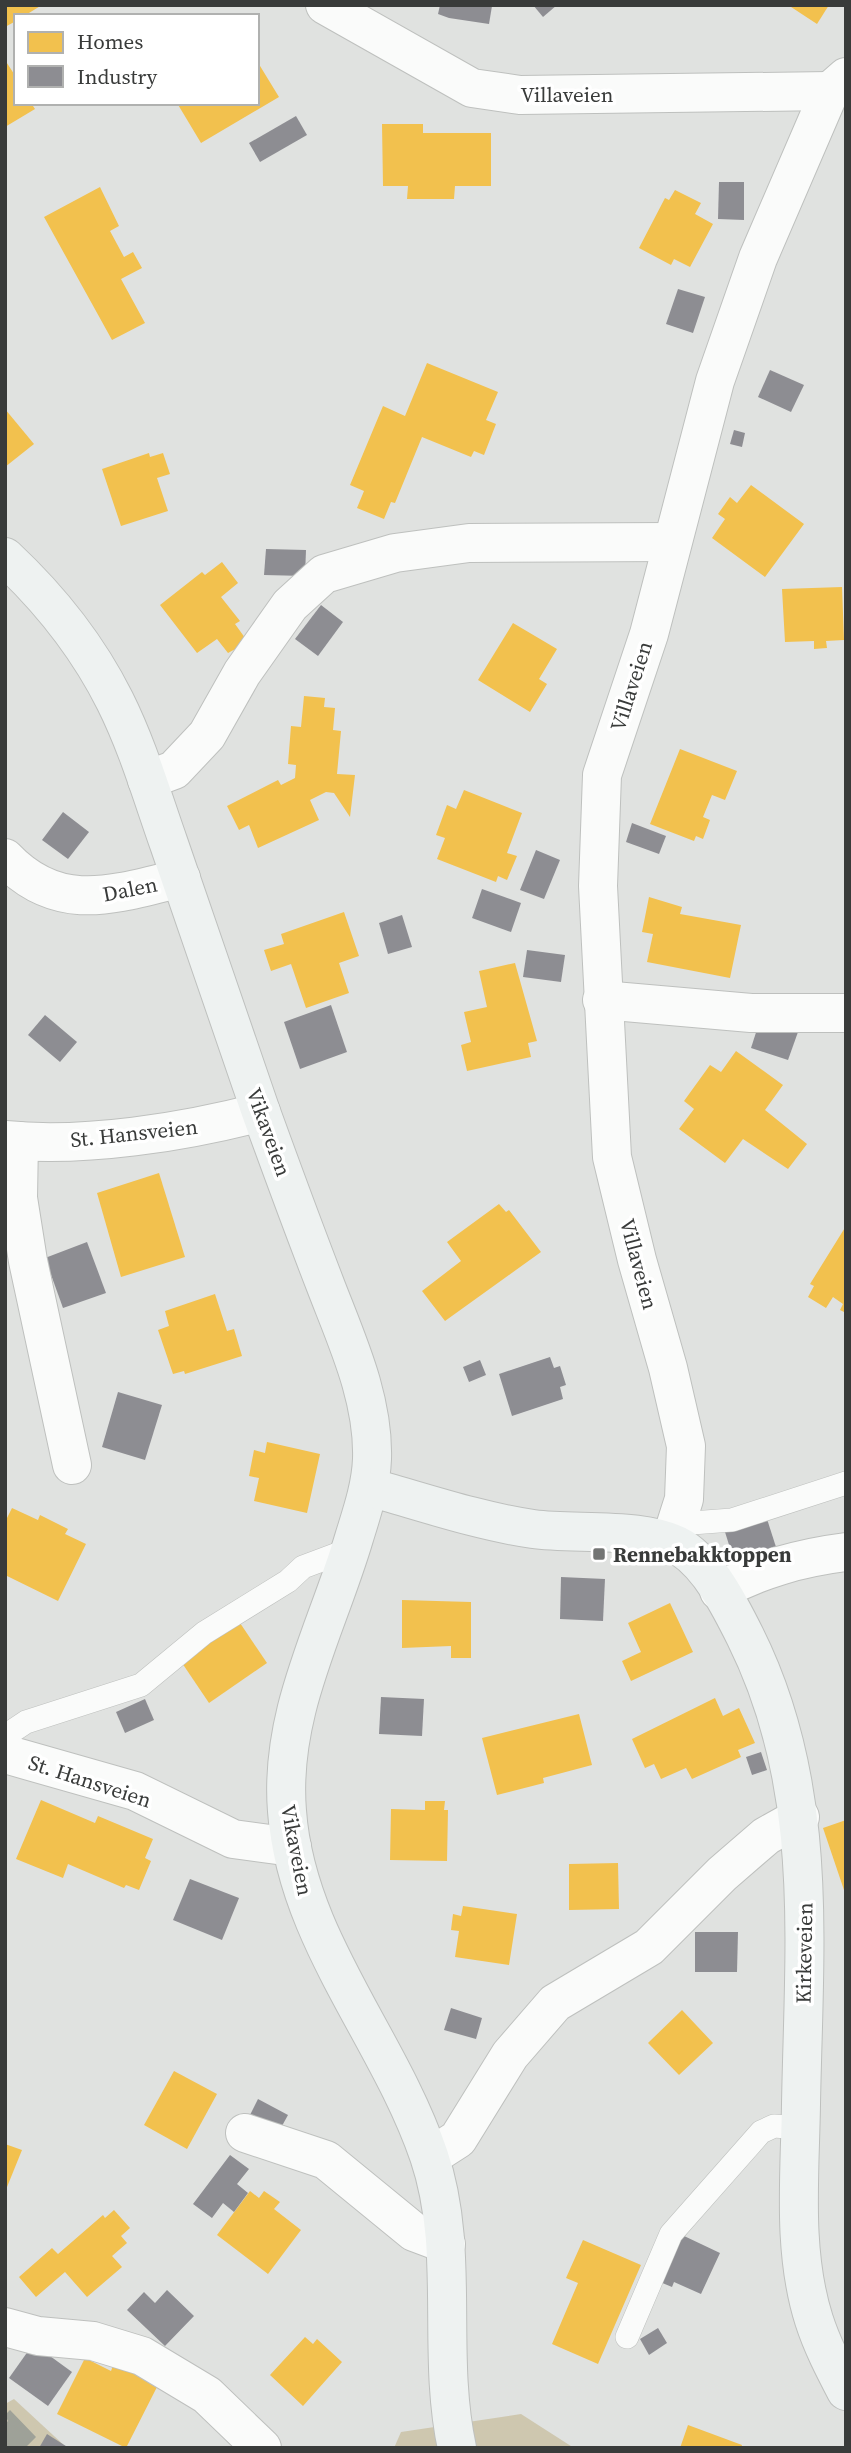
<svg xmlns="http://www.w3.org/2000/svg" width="851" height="2453" viewBox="0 0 851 2453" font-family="'Source Serif 4',serif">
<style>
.forest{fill:#cec7af}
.homes{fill:#f2c14e}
.industry{fill:#8d8d92}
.building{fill:#9ea198}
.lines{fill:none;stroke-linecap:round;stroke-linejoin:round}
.lane-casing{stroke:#bec0be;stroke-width:24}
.street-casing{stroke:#bec0be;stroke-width:40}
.secondary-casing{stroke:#bec0be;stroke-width:40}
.lane{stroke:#fafbfa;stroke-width:23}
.street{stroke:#fafbfa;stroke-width:38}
.secondary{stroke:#eef2f1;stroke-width:38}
.poi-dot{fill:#737574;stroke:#fff;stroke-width:2.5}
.labels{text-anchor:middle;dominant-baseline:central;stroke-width:7;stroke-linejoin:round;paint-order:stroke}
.street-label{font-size:21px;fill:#393b3a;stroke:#fff}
.poi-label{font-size:21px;font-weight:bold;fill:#393b3a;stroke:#fff;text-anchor:start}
</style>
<rect width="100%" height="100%" fill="#e0e2e0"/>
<g class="forest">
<path d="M14,2399L67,2448H5V2404Z"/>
<path d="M521,2414L574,2448H394L401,2432Z"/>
</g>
<g class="homes">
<path d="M5,5H42L24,16H16V21L5,27Z"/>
<path d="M788,5H829L817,24Z"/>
<path d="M5,60L16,77V103H31L35,109L5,127Z"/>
<path d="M257,61L279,97L201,143L177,103H257Z"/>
<path d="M382,124H423V133H491V186H455L454,199H407L408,186H383Z"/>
<path d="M100,187L119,226L110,231L124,257L133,252L142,268L121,279L145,323L112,340L44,217Z"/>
<path d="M675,190L701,203L695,214L713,224L690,267L674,259L671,265L639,248L665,198L669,200Z"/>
<path d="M427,363L498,392L486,420L496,424L484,455L474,451L471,457L422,437L395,503L391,502L384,519L357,508L364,491L350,485L383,406L405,416Z"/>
<path d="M5,409L34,444L5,467Z"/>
<path d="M149,453L150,457L163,453L170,474L157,478L168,511L121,526L102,469Z"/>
<path d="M751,485L804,524L765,577L712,538L725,519L718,514L730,497L737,503Z"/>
<path d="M222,562L238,583L221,597L240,621L235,624L248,642L228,653L217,639L197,653L160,605L202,572L205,575Z"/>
<path d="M842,587L844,640L826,641L827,648L814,649V641L785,642L782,589Z"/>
<path d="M513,623L557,649L539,679L547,684L530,712L478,680Z"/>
<path d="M304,696L325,698L324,707L335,708L333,730L341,731L337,774L355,775L350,817L334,793L326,792L310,800L319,820L258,848L249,825L239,830L227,806L278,780L281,785L295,778L296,765L288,764L291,726L301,727Z"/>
<path d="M680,749L737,771L725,800L712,795L703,817L710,820L703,839L696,836L694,841L650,824Z"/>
<path d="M464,790L522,813L507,853L517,856L507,880L498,876L496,882L437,859L445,838L436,835L447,805L456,809Z"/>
<path d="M649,897L682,907L680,914L741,925L730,978L647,962L653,934L642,932Z"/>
<path d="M344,912L359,956L339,963L349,993L306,1008L291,964L271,971L264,950L284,944L281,934Z"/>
<path d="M515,963L537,1041L528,1043L531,1057L467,1071L461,1045L471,1042L464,1012L487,1007L479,971Z"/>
<path d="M736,1051L783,1085L765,1110L807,1144L788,1169L743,1139L725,1163L679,1129L694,1109L684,1101L710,1065L721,1072Z"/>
<path d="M159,1173L185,1257L121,1277L97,1193Z"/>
<path d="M499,1204L506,1212L509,1210L541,1252L445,1321L422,1291L461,1261L447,1242Z"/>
<path d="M846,1226V1313L840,1310L843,1304L833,1297L826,1308L808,1297L814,1286L810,1284Z"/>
<path d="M215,1294L227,1331L234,1329L242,1356L185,1374L184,1371L173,1374L158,1330L169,1326L165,1311Z"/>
<path d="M267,1442L320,1454L307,1513L254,1501L259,1478L249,1476L254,1450L265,1453Z"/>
<path d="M12,1508L38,1520L40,1515L68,1529L65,1534L86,1544L58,1601L5,1575V1522Z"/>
<path d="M402,1600L471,1602V1658H451V1646L402,1648Z"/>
<path d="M670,1603L693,1652L631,1681L622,1661L641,1652L628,1623Z"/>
<path d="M236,1617L267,1663L209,1703L178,1657Z"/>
<path d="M715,1698L723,1716L739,1708L755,1743L738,1750L741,1757L692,1779L686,1768L661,1779L654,1764L645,1768L632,1739Z"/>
<path d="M579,1714L592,1765L543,1778L544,1783L497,1795L482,1738Z"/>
<path d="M41,1800L95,1823L98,1816L153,1839L145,1858L151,1861L139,1890L126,1885L124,1888L68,1864L63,1878L16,1859Z"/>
<path d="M425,1801H445L444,1810H448L447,1861L390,1860L391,1809L425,1810Z"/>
<path d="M846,1820V1893H845L823,1828Z"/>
<path d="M618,1863L619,1909L569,1910V1864Z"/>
<path d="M463,1906L517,1914L509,1965L455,1957L459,1931L451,1930L453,1914L461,1916Z"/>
<path d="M682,2010L713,2043L679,2075L648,2043Z"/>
<path d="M174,2071L217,2094L187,2149L144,2125Z"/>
<path d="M5,2144L22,2150L5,2192Z"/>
<path d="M250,2191L259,2198L264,2191L280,2202L274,2209L301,2230L268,2274L217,2235Z"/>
<path d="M114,2210L130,2228L121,2236L127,2243L112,2256L122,2267L87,2297L65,2272L36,2297L19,2277L52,2248L58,2254L103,2215L105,2218Z"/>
<path d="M583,2240L641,2265L598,2364L552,2344L578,2283L566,2278Z"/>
<path d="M305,2337L313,2344L317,2339L342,2362L303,2406L270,2375Z"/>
<path d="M85,2358L111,2371L114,2363L158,2385L126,2448L57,2414Z"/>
<path d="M688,2425L742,2445L741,2448H680Z"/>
</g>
<g class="industry">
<path d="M440,5L492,6L489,24L449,18L438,14Z"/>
<path d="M533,5H557L543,17Z"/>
<path d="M296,116L307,135L260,162L249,143Z"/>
<path d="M719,182H744V220L718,219Z"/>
<path d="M678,289L705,297L693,333L666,324Z"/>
<path d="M770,370L804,385L791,412L758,397Z"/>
<path d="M734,430L745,433L742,447L730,444Z"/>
<path d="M266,549L306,550L305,576L264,575Z"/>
<path d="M321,605L343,622L318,656L295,639Z"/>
<path d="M63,812L89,832L68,859L42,840Z"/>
<path d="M632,823L666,836L659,854L626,842Z"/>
<path d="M536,850L560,860L544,899L520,890Z"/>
<path d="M482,889L521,903L511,932L472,918Z"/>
<path d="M402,915L412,947L388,954L379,923Z"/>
<path d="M527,950L565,955L561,982L523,977Z"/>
<path d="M331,1005L347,1052L300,1069L284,1022Z"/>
<path d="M45,1015L77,1042L60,1062L28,1035Z"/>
<path d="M760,1020L798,1032L788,1060L751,1048Z"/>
<path d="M87,1242L106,1293L63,1308L45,1258Z"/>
<path d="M550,1357L554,1368L560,1366L566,1385L560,1387L563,1399L512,1416L499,1374Z"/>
<path d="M480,1360L486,1375L469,1382L463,1367Z"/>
<path d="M118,1392L162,1405L145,1460L102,1447Z"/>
<path d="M767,1519L776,1547L734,1561L725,1532Z"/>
<path d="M561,1577L605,1579L603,1621L560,1619Z"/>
<path d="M381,1697L424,1699L422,1736L379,1734Z"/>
<path d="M145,1699L154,1720L125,1733L116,1712Z"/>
<path d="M761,1752L767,1770L752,1775L746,1757Z"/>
<path d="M190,1879L239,1898L222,1940L173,1920Z"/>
<path d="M695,1932H738L737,1972H695Z"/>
<path d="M451,2008L482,2018L476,2039L444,2030Z"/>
<path d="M258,2099L288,2115L277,2135L248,2119Z"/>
<path d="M230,2155L249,2169L237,2184L248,2193L234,2212L223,2203L212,2218L193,2204Z"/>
<path d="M682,2235L720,2253L701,2294L674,2282L672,2287L660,2282Z"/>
<path d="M167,2290L194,2316L165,2346L127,2310L144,2292L155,2303Z"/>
<path d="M658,2328L667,2343L649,2355L640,2339Z"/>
<path d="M31,2347L39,2348L72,2372L48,2406L9,2378Z"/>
<path d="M47,2434L69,2448H39Z"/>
</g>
<path class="building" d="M10,2410L36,2437L25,2448H9L5,2444V2424L8,2421L5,2415Z"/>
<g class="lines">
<g class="lane-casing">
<g id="lane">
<path d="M678,1524L732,1520L846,1483"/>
<path d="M5,1736L26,1722L141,1685L204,1633L288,1581L303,1567L351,1549"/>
<path d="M627,2337L671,2234L761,2132L774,2126L801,2128"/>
</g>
</g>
<g class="street-casing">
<g id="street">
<path d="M325,5L472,88L520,95L830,91"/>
<path d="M147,780L174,770L207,735L242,673L290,605L324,574L395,553L469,543L672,542"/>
<path d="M5,858C59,915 115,894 181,878"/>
<path d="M602,1000L751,1013H846"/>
<path d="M5,1140C85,1148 184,1132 261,1112"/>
<path d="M19,1141L18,1198L28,1261L72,1465"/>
<path d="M670,1543L684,1499L686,1446L668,1368L637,1260L612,1157L598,886L602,775L649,634L715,381L758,258L830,91L846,77"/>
<path d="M719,1591C761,1569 799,1558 846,1552"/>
<path d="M5,1754L135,1791L233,1839L292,1847"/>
<path d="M245,2133L326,2160L414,2232L446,2244"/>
<path d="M430,2157L458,2139L510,2055L555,2003L649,1947L722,1874L766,1836L800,1817"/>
<path d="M5,2327L38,2336L93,2341L142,2356L207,2395L262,2448"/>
</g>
</g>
<g class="secondary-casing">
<g id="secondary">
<path d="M5,557C51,600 87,645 115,701C138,747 152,796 169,844C200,933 230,1023 261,1112C282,1170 303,1227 325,1284C346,1339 374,1398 372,1459C371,1486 362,1512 354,1538C327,1629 279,1713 287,1811C296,1939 389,2038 429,2156C461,2250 436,2352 457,2448"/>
<path d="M369,1487C423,1502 478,1521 533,1529C575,1535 646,1526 682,1548C710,1566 730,1606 745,1636C820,1786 804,1941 801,2104C800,2175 792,2251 814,2320C822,2345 834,2368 846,2391"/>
</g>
</g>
<use href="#lane" class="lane"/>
<use href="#street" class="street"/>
<use href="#secondary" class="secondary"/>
</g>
<rect class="poi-dot" x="592" y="1547" width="14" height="14" rx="3.5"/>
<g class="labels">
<g class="street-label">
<text x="567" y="94">Villaveien</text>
<text transform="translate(631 686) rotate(-72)">Villaveien</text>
<text transform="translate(130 889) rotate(-11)">Dalen</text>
<text transform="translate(269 1132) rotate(70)">Vikaveien</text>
<text transform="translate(134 1133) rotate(-6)">St. Hansveien</text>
<text transform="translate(639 1264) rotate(75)">Villaveien</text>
<text transform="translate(90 1781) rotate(18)">St. Hansveien</text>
<text transform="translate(297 1850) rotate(79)">Vikaveien</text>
<text transform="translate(804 1953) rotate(-89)">Kirkeveien</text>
</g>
<g class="poi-label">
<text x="613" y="1554">Rennebakktoppen</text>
</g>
</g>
<rect width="851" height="2453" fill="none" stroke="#393b3a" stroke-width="14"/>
<rect x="14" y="14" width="245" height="91" fill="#ffffff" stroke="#b0b1b0" stroke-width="2"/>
<rect x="28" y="32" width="35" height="21" fill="#f2c14e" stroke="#b0b1b0" stroke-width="2"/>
<text x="77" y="49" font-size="21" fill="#393b3a">Homes</text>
<rect x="28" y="66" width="35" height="21" fill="#8d8d92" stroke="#b0b1b0" stroke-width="2"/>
<text x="77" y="84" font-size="21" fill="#393b3a">Industry</text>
</svg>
